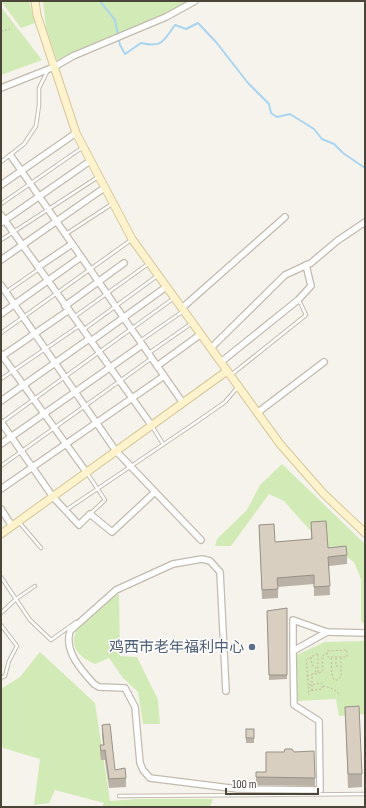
<svg xmlns="http://www.w3.org/2000/svg" width="366" height="808" viewBox="0 0 366 808" font-family="'Sofia Sans Condensed','Noto Sans SC',sans-serif">
<style>
.green{fill:#d2eab5}
.lines{fill:none;stroke-linecap:round;stroke-linejoin:round}
.stream{stroke:#a9d4f2;stroke-width:2}
.lane-casing{stroke:#c2bbae;stroke-width:4.5}
.street-casing{stroke:#c2bbae;stroke-width:8}
.secondary-casing{stroke:#d6c79b;stroke-width:9}
.path{stroke:#c4b79f;stroke-width:1;stroke-dasharray:2 2;stroke-linecap:butt}
.lane{stroke:#fff;stroke-width:2.5}
.street{stroke:#fff;stroke-width:5.5}
.secondary{stroke:#fff3cd;stroke-width:7}
.wall{fill:#bab2a6}
.building{fill:#d8cfc1;stroke:#979187}
.service-dot{fill:#5c6f8a;stroke:#fff;stroke-width:1.5}
.labels{text-anchor:middle;dominant-baseline:central;stroke-width:3;stroke-linejoin:round;paint-order:stroke}
.service-label{font-size:15px;fill:#4e5e75;stroke:#fff;text-anchor:end}
</style>
<rect width="100%" height="100%" fill="#f6f3ec"/>
<g class="green">
<path d="M1,1H29L35,23L21,28Z"/>
<path d="M43,1H189L163,15L57,60L46,28Z"/>
<path d="M1,7L42,60L1,75Z"/>
<path d="M282,464L365,544V625L361,621V579L354,562L338,551L326,548L284,501L269,494L231,546H215L217,539L247,510L260,485Z"/>
<path d="M119,594L120,656L137,657L158,700L160,724H143L138,692L123,678L109,658L95,664C48,644 91,608 119,594Z"/>
<path d="M365,641V714L339,716L336,699L297,701L296,655L325,642Z"/>
<path d="M40,652L95,703L110,801L137,799H213L210,807H102L104,803L55,790L49,803L34,805L40,759L3,748L1,743V689L20,677Z"/>
</g>
<g class="lines">
<path class="stream" d="M100,1L115,20L120,45L125,54L141,43C163,48 163,41 175,25L186,29L198,23L216,42L248,83L269,104L271,113L277,117L290,114L314,129L322,139L334,144L343,153L365,168"/>
<g class="lane-casing">
<g id="lane">
<path d="M1,162L24,144L36,126L39,105V88L47,72"/>
<path d="M1,204L83,147"/>
<path d="M66,234L112,204"/>
<path d="M1,240L98,177"/>
<path d="M6,292L39,269"/>
<path d="M74,317L148,264"/>
<path d="M83,330L157,276"/>
<path d="M1,333L131,240"/>
<path d="M140,341L182,312"/>
<path d="M149,353L192,323"/>
<path d="M231,375L306,315L299,300"/>
<path d="M1,379L79,326"/>
<path d="M1,423L174,298"/>
<path d="M152,426L163,444"/>
<path d="M1,466L152,358"/>
<path d="M87,473L105,500L90,514"/>
<path d="M66,510L198,421L225,402L237,388"/>
<path d="M19,522L41,548"/>
<path d="M1,577L30,620L51,640L76,622"/>
<path d="M1,613L16,599L35,586"/>
<path d="M1,625L17,646L9,661L5,676L1,678"/>
<path d="M119,796L365,794"/>
</g>
</g>
<g class="street-casing">
<g id="street">
<path d="M1,88L54,67L73,56L166,17L195,1"/>
<path d="M11,156L183,403"/>
<path d="M1,185L76,133"/>
<path d="M1,215L152,426"/>
<path d="M1,223L90,161"/>
<path d="M1,260L104,188"/>
<path d="M38,267L72,244"/>
<path d="M1,285L116,451L201,540"/>
<path d="M65,306L124,263"/>
<path d="M182,308L285,217"/>
<path d="M1,314L81,257"/>
<path d="M91,341L166,287"/>
<path d="M211,348L285,275L311,263L337,241L365,222"/>
<path d="M1,354L87,473"/>
<path d="M1,357L69,310"/>
<path d="M221,362L298,300L311,286L306,265"/>
<path d="M157,366L201,334"/>
<path d="M1,401L89,339"/>
<path d="M257,413L324,362"/>
<path d="M1,422L53,497L79,525L90,514L112,532L155,492"/>
<path d="M1,444L142,345"/>
<path d="M1,489L164,376"/>
<path d="M1,509L12,526"/>
<path d="M293,651V620L327,632L365,633"/>
<path d="M226,691L220,572L210,561L202,559L173,564L116,590L70,631C64,651 81,670 94,684L99,687L125,688L135,707L140,763L143,770L150,778L238,789L320,790L319,721L294,705L293,651L327,632"/>
</g>
</g>
<g class="secondary-casing">
<g id="secondary">
<path d="M35,1L37,15L76,133L132,239L280,444L323,493L365,533"/>
<path d="M1,534L227,371"/>
</g>
</g>
<g class="path">
<path d="M1,31L10,29"/>
<path d="M311,657L312,665L316,667V671L312,675V690"/>
<path d="M331,658L332,675L334,680H337L341,677V658"/>
<path d="M336,658V666H340"/>
<path d="M319,673L323,671L322,656L327,653V651L347,650V657H328L327,653"/>
<path d="M307,676L318,673V653L306,660C307,671 308,683 309,695"/>
<path d="M309,685L322,683V689L309,691"/>
<path d="M323,686L331,688L341,695"/>
</g>
<use href="#lane" class="lane"/>
<use href="#street" class="street"/>
<use href="#secondary" class="secondary"/>
</g>
<g class="wall">
<path d="M311,522L328,548L347,555V564L329,566L330,595L314,596V584L278,587V598L262,599L259,525L275,542L311,539Z"/>
<path d="M287,608V679L269,680L267,611Z"/>
<path d="M345,707L362,774V787L348,788Z"/>
<path d="M102,725L115,770L126,778V787L109,788L105,760H101L100,754V745H103L102,735Z"/>
<rect x="246" y="729" width="8" height="14"/>
<path d="M266,752L315,778V786L256,785V772H266Z"/>
</g>
<g class="building">
<path d="M326,521L328,548L346,546L347,555L328,557L330,586L314,587V575L277,578L278,589L262,590L259,525L274,524L275,542L312,539L311,522Z"/>
<path d="M287,608V675H269L267,611Z"/>
<path d="M359,706L362,774H348L345,707Z"/>
<path d="M110,724L115,770L125,768L126,778L109,779L105,750L101,751L100,745H104L102,725Z"/>
<rect x="246" y="729" width="8" height="9"/>
<path d="M285,749H292L294,752L314,751L315,778L256,777V772H266V752H284Z"/>
</g>
<circle class="service-dot" cx="252" cy="647" r="4"/>
<g class="labels">
<g class="service-label">
<text x="244" y="647">鸡西市老年福利中心</text>
</g>
</g>
<rect width="366" height="808" fill="none" stroke="#4b4439" stroke-width="4"/>
<path d="M226 788v6h92v-6" fill="none" stroke="#4b4439" stroke-width="2"/>
<text x="232" y="788" font-size="12" fill="#4b4439" stroke="#ffffff" stroke-width="3" paint-order="stroke">100 m</text>
</svg>
